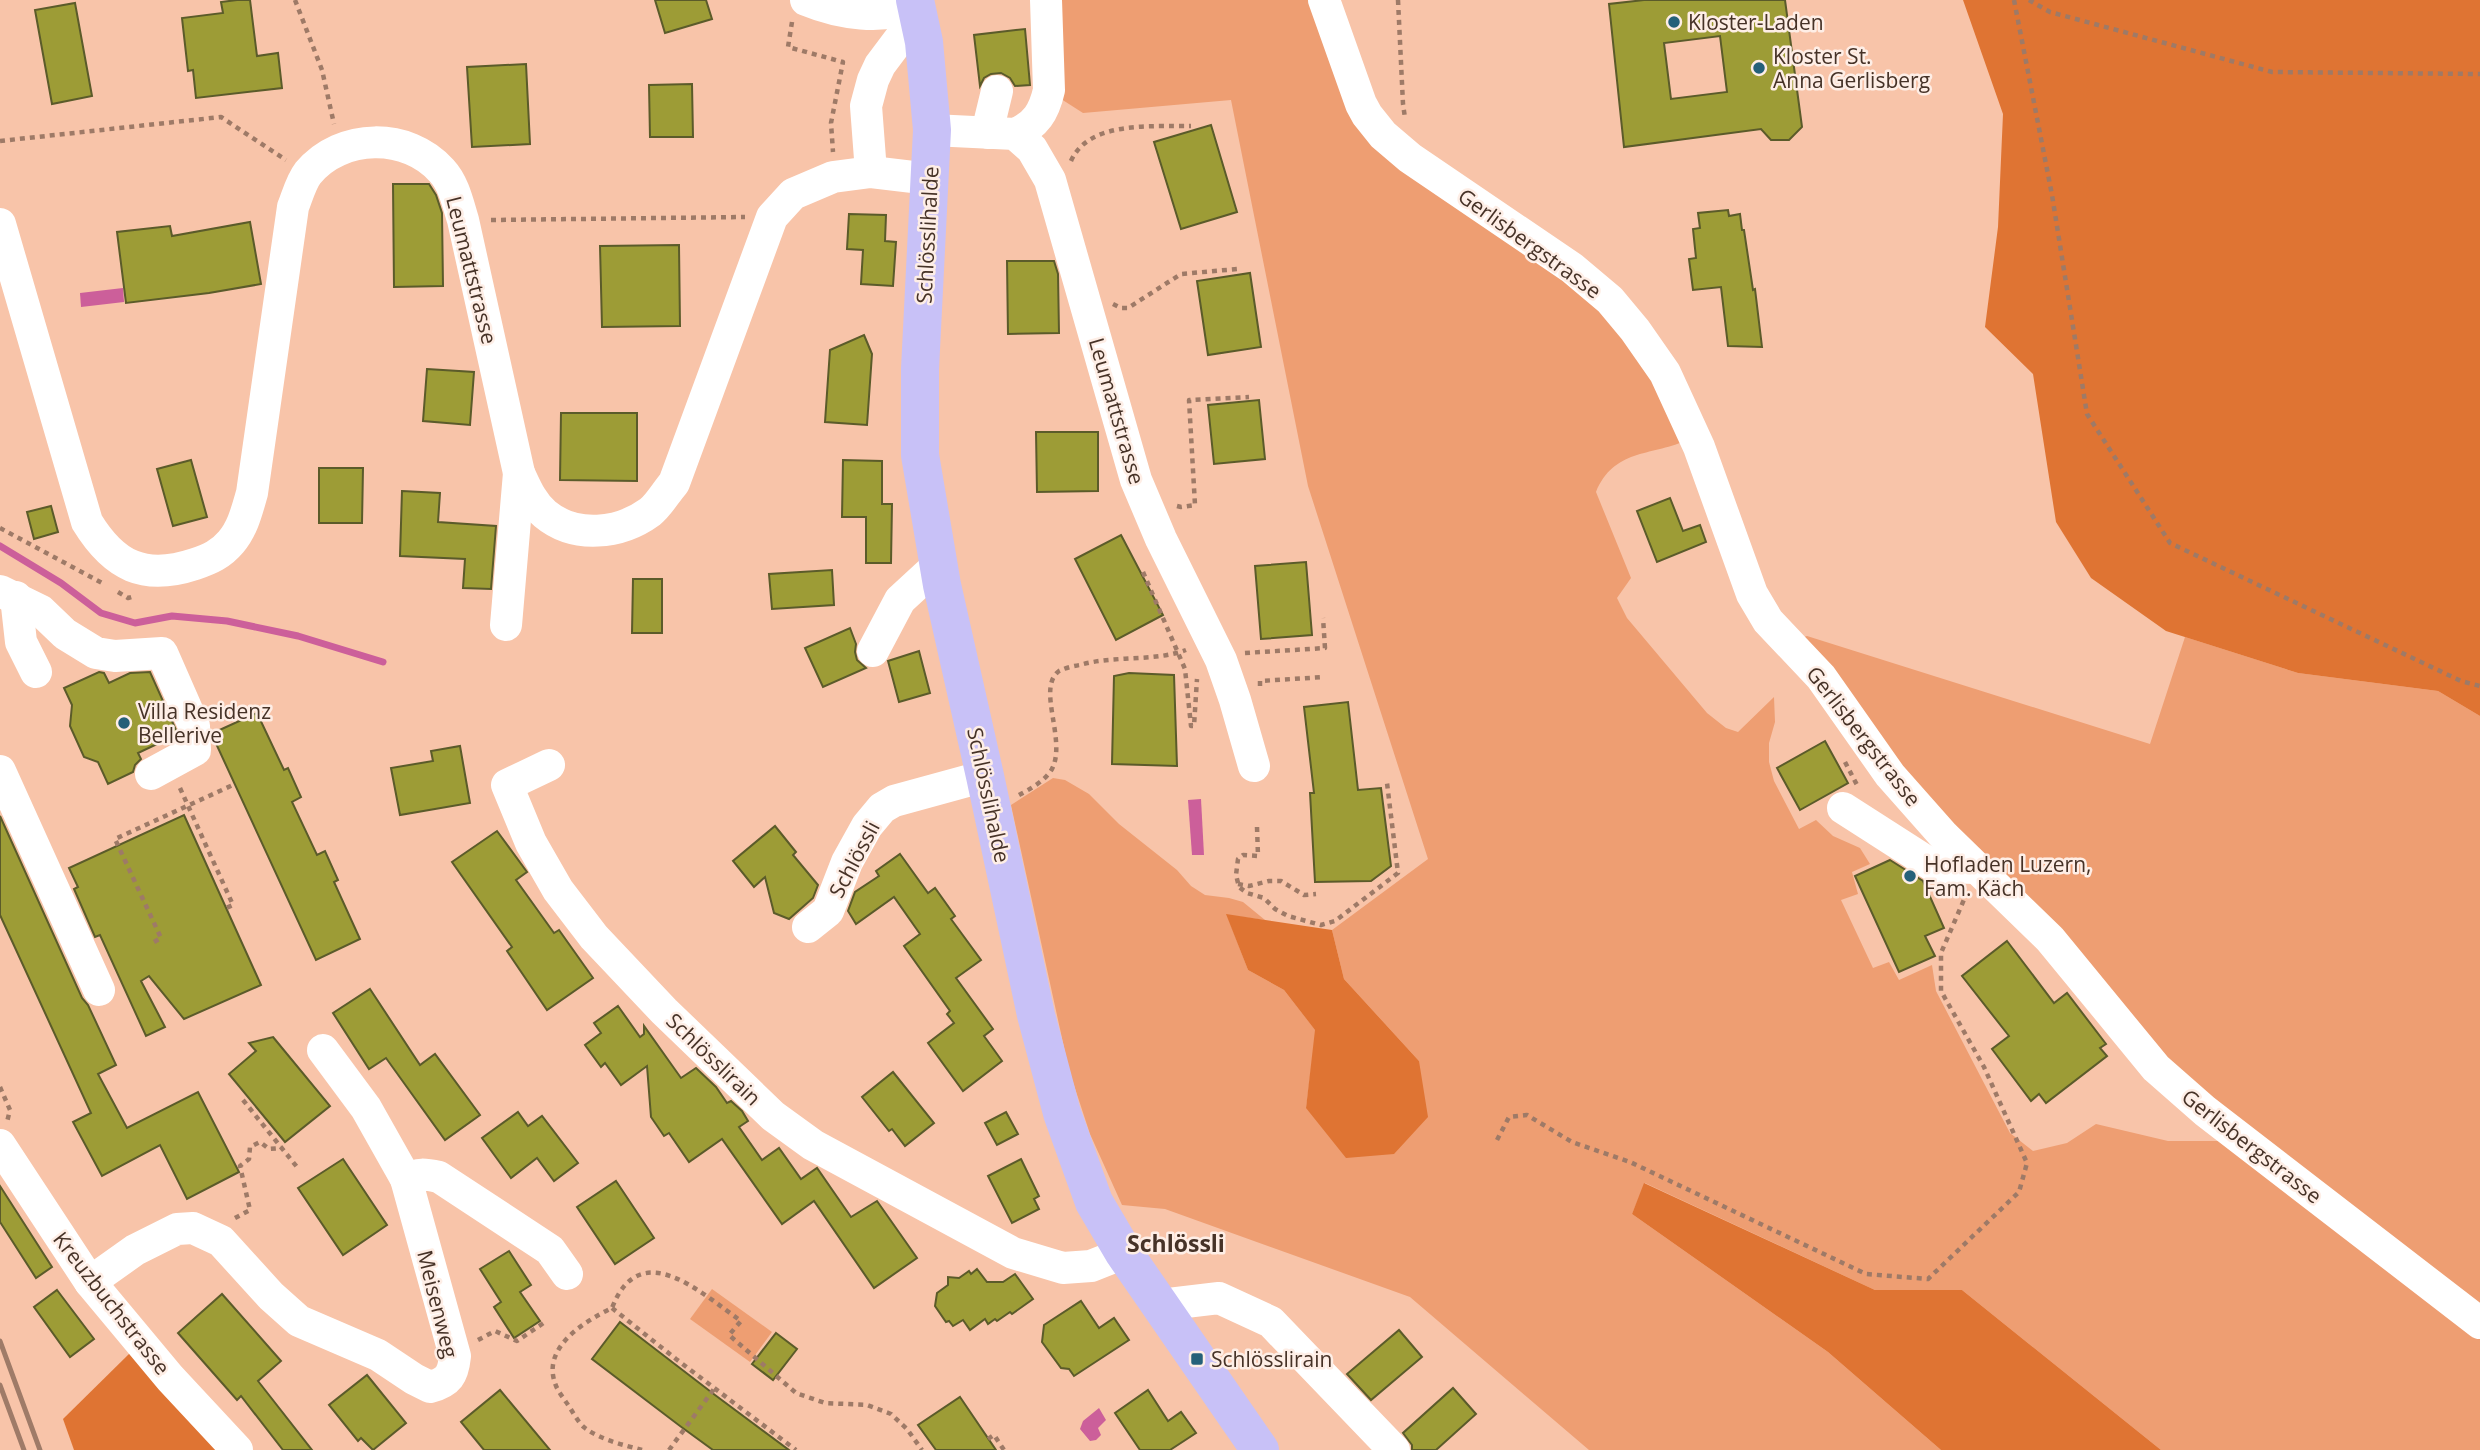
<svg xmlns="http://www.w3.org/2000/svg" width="2480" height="1450" viewBox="0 0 2480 1450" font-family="'Open Sans',sans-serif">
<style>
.green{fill:#ee9e72}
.forest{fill:#df7433}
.water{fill:#cc5f9a}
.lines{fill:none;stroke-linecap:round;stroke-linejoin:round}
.stream{stroke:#cc5f9a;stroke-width:7}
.building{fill:#9d9c36;stroke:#5b5b2a;stroke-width:2;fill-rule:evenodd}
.path{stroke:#9e7a67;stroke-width:4.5;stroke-dasharray:5 5;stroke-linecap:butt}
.minor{stroke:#fff;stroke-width:32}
.major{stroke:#c8c1f7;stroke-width:38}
.rail{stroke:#9f7b68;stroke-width:5}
.poi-dot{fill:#256079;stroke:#feeee6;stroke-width:2.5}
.labels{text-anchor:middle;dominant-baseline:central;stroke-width:5;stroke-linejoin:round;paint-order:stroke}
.poi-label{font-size:21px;fill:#463227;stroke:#feeee6;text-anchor:start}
.street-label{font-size:21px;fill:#463227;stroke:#feeee6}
.neighbourhood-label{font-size:23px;font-weight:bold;fill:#463227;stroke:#feeee6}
</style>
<rect width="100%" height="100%" fill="#f8c4a9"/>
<g class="green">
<path d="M1059,0H1312L1350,103L1560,270L1644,355L1685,441C1650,456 1614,449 1596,492L1631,578L1617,598L1627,618L1707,713L1726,728L1738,732L1774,697L1775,722L1769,743V762L1774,781L1799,829L1816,820L1833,836L1860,848L1870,864L1852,872L1858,894L1841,900L1873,968L1889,962L1899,980L1932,965L1936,991L2010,1133L2033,1151L2067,1143L2096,1124L2168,1141H2231L2480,1335V1450H2161L1962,1290H1875L1645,1183L1632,1214L1828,1352L1941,1450H1589L1410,1297L1165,1209L1122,1205L1090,1134L1069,1070L1011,805L1053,778L1065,780L1089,794L1119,824L1177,870L1191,886L1205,895L1229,898L1243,902L1265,920L1227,915L1248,970L1284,990L1316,1031L1306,1108L1419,1061L1344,979L1332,930L1428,859L1308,486L1231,100L1083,113L1058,97Z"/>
<path d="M1807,636L2150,744L2185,637L2298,673L2438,691L2480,716V1317L2219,1115L1970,851L1795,640Z"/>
<path d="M712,1289L772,1332L750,1362L690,1319Z"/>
</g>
<g class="forest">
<path d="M1963,0H2480V716L2438,691L2298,673L2166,631L2091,578L2056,522L2033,374L1985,327L1998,227L2003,114Z"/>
<path d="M1226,914L1332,930L1344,979L1419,1061L1428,1117L1394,1154L1346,1158L1306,1108L1315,1030L1284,990L1248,970Z"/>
<path d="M1644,1183L1875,1290H1962L2161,1450H1941L1828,1352L1632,1214Z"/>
<path d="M131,1352L223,1450H74L63,1419Z"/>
</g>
<g class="water">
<path d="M123,288L124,302L81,307L80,293Z"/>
<path d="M1201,799L1204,855H1192L1188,800Z"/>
<path d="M1099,1408L1106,1420L1098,1428L1101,1435L1096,1440L1090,1441L1080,1429L1083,1421Z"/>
</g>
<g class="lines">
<path class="stream" d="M0,546L61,583L101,613L135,623L172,616L227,621L298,636L383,662"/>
</g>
<g class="building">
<path d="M237,0H250L257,56L278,53L282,88L196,98L193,70L188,71L182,18L223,13L221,2Z"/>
<path d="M655,0H706L712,19L665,33Z"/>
<path d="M1644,0H1785L1802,127L1789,140H1771L1761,129L1624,147L1609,4ZM1720,36L1727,92L1671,99L1664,43Z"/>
<path d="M75,3L92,96L52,104L35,10Z"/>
<path d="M1025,29L1030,85L1015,86L1010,78L1001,73L991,74L984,78L980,86L974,35Z"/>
<path d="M526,64L530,144L472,147L467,67Z"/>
<path d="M692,84L693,137H650L649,85Z"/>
<path d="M1211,125L1237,212L1181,229L1154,142Z"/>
<path d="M393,184H429L436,195L442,213L443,286L394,287Z"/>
<path d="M1728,210L1729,216L1740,214L1742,230H1744L1753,290L1755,289L1762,347L1728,346L1721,287L1693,290L1689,259L1696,258L1693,229L1700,228L1698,213Z"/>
<path d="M849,214L886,215L885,241L896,242L893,286L861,284L863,250L847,249Z"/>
<path d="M250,222L261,284L209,293L126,303L117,232L170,226L172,236Z"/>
<path d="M679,245L680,326L602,327L600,246Z"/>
<path d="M1007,261H1054L1058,274L1059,333L1008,334Z"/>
<path d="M1250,273L1261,347L1208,355L1197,281Z"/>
<path d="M864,335L872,354L867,425L825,422L830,350Z"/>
<path d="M427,369L474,372L470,425L423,421Z"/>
<path d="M1259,400L1265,459L1214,464L1208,405Z"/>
<path d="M561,413H637V481L560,480Z"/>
<path d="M1036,432H1098V491L1037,492Z"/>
<path d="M191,460L207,517L173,526L157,469Z"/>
<path d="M843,460L882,461V504H892L891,563H866V517H842Z"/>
<path d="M319,468H363L362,523H319Z"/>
<path d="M402,491L440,493L438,522L496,526L491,589L463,588L465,559L400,556Z"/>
<path d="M1670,498L1683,531L1700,525L1706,542L1657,562L1637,511Z"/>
<path d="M51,506L58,532L34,539L27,512Z"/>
<path d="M1121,535L1163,615L1116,640L1075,559Z"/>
<path d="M1306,562L1312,635L1261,639L1255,566Z"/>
<path d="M832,570L834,605L772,609L769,574Z"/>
<path d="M633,579H662V633H632Z"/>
<path d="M850,628L856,644L855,652L857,660L866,668L823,687L805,648Z"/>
<path d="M919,651L930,693L899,702L888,661Z"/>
<path d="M99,672L104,673L109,683L130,673L150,672L176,730V735L138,753L141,759L135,765L133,772L108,784L98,762L84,757L70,726L72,705L64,688Z"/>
<path d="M1129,673L1174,675L1177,766L1112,764L1114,676Z"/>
<path d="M1348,702L1358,790L1381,788L1391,866L1371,881L1315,882L1310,793H1314L1304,707Z"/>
<path d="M257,713L284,770L288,768L301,797L292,802L317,855L325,851L338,880L334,882L360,939L316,960L213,737V733Z"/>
<path d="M1825,741L1848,783L1800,810L1777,768Z"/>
<path d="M460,746L470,803L400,815L391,768L433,761L431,751Z"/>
<path d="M184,815L261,985L184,1019L149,976L141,981L165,1027L146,1036L100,935L95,937L74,889L78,887L69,868Z"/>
<path d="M0,816L82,998L88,1005L116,1065L98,1074L127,1128L198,1092L239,1172L187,1199L160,1145L102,1176L73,1122L91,1113L0,915Z"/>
<path d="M775,826L796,852L793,855L818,885L813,898L789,919L774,913L765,877L754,887L733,861Z"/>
<path d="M497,831L527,872L516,880L554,933L559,930L593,978L547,1010L507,951L512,947L452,862Z"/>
<path d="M900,854L928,893L935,888L955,916L951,919L981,960L956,978L993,1029L984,1036L1002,1061L963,1091L928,1043L954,1023L947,1014L950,1011L904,946L920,934L894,897L856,924L848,911L855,892L879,876L876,871Z"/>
<path d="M1890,860L1923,881L1944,928L1925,936L1935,956L1899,972L1855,876Z"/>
<path d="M2007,941L2054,1003L2067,993L2106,1044L2100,1048L2107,1056L2046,1103L2039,1094L2031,1101L1992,1049L2009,1036L1962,976Z"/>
<path d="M370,989L420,1065L435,1054L480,1115L445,1140L386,1058L369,1069L333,1013Z"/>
<path d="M618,1006L640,1037L644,1034V1026L681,1078L696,1068L716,1087L727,1103L731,1101L742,1111L748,1121L739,1127L762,1160L779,1148L801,1179L817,1168L851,1217L877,1201L917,1258L874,1288L814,1201L782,1224L722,1139L689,1162L669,1133L664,1136L651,1117L647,1066L621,1085L605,1063L601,1067L585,1045L601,1033L594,1023Z"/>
<path d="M273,1037L330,1106L285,1142L229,1074L256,1051L249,1043Z"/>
<path d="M893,1072L934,1123L905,1146L892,1129L889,1131L862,1097Z"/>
<path d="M518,1112L528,1126L542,1116L578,1163L554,1181L537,1158L511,1178L482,1138Z"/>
<path d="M1006,1112L1018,1134L997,1145L985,1123Z"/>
<path d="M343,1159L387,1225L343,1255L298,1188Z"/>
<path d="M1021,1159L1039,1196L1034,1199L1039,1209L1012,1223L988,1176Z"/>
<path d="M616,1181L654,1238L615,1264L577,1207Z"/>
<path d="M0,1186L52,1267L36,1278L0,1222Z"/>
<path d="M509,1251L531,1285L520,1292L540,1321L514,1338L494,1307L501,1302L480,1269Z"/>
<path d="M977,1269L987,1282H1003L1015,1274L1033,1299L1012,1314L1010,1312L997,1321L995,1319L988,1324L985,1319L970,1330L963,1320L953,1326L949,1321L946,1322L935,1306L937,1293L948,1285V1277L959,1278L969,1271L971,1274Z"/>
<path d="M57,1290L94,1339L70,1357L34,1307Z"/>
<path d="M222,1294L281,1361L258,1381L312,1450H283L241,1396L237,1400L178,1333Z"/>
<path d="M1081,1301L1099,1328L1114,1318L1129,1340L1074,1376L1069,1369L1061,1368L1042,1342L1044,1325Z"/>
<path d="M620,1322L715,1395L789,1450H713L680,1426L592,1359Z"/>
<path d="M1399,1330L1422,1357L1371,1400L1347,1374Z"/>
<path d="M776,1333L797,1349L773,1380L752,1364Z"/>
<path d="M367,1375L406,1423L373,1450L361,1438L358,1441L329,1405Z"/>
<path d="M1453,1388L1476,1414L1436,1450H1412V1445L1403,1433Z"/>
<path d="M500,1390L550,1450H484L461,1422Z"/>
<path d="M1148,1390L1168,1421L1181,1412L1196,1433L1170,1450H1140L1115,1413Z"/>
<path d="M960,1397L996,1450H936L918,1425Z"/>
</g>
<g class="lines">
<g class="path">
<path d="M295,0L322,70L334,124"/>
<path d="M1398,0L1403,104L1405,118"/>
<path d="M2014,0L2052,195L2087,414L2170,543L2461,681L2480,686"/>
<path d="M2029,0L2050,12L2272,72L2480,74"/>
<path d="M792,22L788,47L843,62L831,123L833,152"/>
<path d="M0,141L221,117L286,160"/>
<path d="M1071,161C1089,120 1153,127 1191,126"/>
<path d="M491,220L745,217"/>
<path d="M1113,304L1121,308H1128L1181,274L1237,269"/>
<path d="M1177,506L1181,507L1195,505L1189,400L1249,397"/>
<path d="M0,528L104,584"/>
<path d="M1143,572L1185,669L1191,726H1194L1197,679"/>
<path d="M118,592L128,598L135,596"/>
<path d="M1245,653L1325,648L1323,618"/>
<path d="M1260,686V681L1324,677"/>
<path d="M1845,762L1857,785"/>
<path d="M180,788L233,905L226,908"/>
<path d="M1019,795C1030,789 1045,781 1052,769C1067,740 1036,688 1059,671C1065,668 1073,666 1080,665C1114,655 1154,662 1186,650"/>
<path d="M1257,827L1258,856L1243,855L1238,859L1236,875L1239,887L1247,893L1264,898L1275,909L1288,916L1321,925L1335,921L1398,873L1387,783"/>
<path d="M1238,884L1249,886L1269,881H1281L1304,895L1316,894"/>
<path d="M154,942L161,938L115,839L235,784"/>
<path d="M0,1087L10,1110L7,1122"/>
<path d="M243,1100L297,1167"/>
<path d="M1497,1140L1509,1117L1527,1115L1572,1142L1630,1162L1866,1274L1928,1279L2019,1192L2027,1163L1984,1067L1941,991V953L1966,895"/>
<path d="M235,1218L250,1210L240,1166L249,1159L250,1147L260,1142L269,1149L282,1148"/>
<path d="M612,1308L676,1359L796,1450"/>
<path d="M478,1340L495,1331L517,1341L545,1322"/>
<path d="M988,1439L994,1435L1004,1450"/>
<path d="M642,1450C624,1445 601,1440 585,1428C578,1423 572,1410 566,1402C562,1396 557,1390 555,1383C542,1347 585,1321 612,1308C640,1235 701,1293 741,1321L729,1335L796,1393L825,1403L867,1405L891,1414L907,1429L922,1450"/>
<path d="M669,1450L714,1389"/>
</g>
<g class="minor">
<path d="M806,0C840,14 882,20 916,6"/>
<path d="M1324,0L1361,104L1367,115L1383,135L1410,158L1572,268L1610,300L1635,330L1665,373L1699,447L1752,594L1768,621L1821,677L1890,775L1944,836L2050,939L2156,1068L2205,1111L2480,1323"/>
<path d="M932,130L1015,134L1032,149L1050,180L1136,480L1161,539L1221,660L1235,700L1254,766"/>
<path d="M989,133L990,120L997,91"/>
<path d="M1015,134C1036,125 1044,112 1049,90L1046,0"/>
<path d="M871,172L866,106L873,80L880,65L901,37L916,6"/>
<path d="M0,224L87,522C114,566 144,581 195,564C210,559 221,554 231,542C243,528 247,510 252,493L293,207C297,197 301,182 308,173C341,133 408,132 442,171C454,184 458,204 463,220L519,473C526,488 532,503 545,514C575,539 620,534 650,512C659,505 666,492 674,483L772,217L793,194L833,177L871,172L930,179"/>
<path d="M0,591L41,611L65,634L96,653L115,656L162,653L194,726L195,750L151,774"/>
<path d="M16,597L21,642L36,672"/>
<path d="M506,625L519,473"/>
<path d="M873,651L900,600L938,565"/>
<path d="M549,765L507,785L531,843L558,890L594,937L664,1011L773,1116L813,1145L1013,1253L1063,1268L1091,1266L1124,1253"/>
<path d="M0,771L99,990"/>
<path d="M1843,808L1935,867L1977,868"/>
<path d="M808,927L828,911L847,862L867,826L882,808L894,801L985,776"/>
<path d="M323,1050L366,1108L406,1179"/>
<path d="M0,1145L90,1282L170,1378L237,1450"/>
<path d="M90,1282L135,1250L177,1229L193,1228L221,1241L271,1296L299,1321L378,1355L414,1379L430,1387C449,1382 453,1375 455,1356L406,1179C418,1173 425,1174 439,1177L550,1250L567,1274"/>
<path d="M1160,1305L1219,1298L1271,1322L1394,1450"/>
</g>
<path class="major" d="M915,0L924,42L932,130L920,369V455L942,585L985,776L1036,1015L1062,1113L1094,1202L1124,1253L1260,1450"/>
<g class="rail">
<path d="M0,1341L40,1450"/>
<path d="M0,1385L24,1450"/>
</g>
</g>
<g class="poi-dot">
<circle cx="1674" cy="22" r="7"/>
<circle cx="1759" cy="68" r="7"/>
<circle cx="124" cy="723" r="7"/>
<circle cx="1910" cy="876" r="7"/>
<rect x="1190" y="1352" width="14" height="14" rx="3.5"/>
</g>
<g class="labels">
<g class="poi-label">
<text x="1688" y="22">Kloster-Laden</text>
<text x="1773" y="56">Kloster St.<tspan x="1773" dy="24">Anna Gerlisberg</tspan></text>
<text x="138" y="711">Villa Residenz<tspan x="138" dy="24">Bellerive</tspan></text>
<text x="1924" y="864">Hofladen Luzern,<tspan x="1924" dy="24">Fam. Käch</tspan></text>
<text x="1211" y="1359">Schlösslirain</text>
</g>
<g class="street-label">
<text transform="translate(927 235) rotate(-87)">Schlösslihalde</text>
<text transform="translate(1530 243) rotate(36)">Gerlisbergstrasse</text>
<text transform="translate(472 270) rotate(76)">Leumattstrasse</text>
<text transform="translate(1117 411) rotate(74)">Leumattstrasse</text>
<text transform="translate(1864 736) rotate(52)">Gerlisbergstrasse</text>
<text transform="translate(989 795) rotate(78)">Schlösslihalde</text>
<text transform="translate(854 859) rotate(-62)">Schlössli</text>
<text transform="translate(714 1059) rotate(44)">Schlösslirain</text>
<text transform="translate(2252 1146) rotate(38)">Gerlisbergstrasse</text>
<text transform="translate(112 1303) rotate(52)">Kreuzbuchstrasse</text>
<text transform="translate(438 1304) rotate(76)">Meisenweg</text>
</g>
<g class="neighbourhood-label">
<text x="1176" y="1243">Schlössli</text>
</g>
</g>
</svg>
